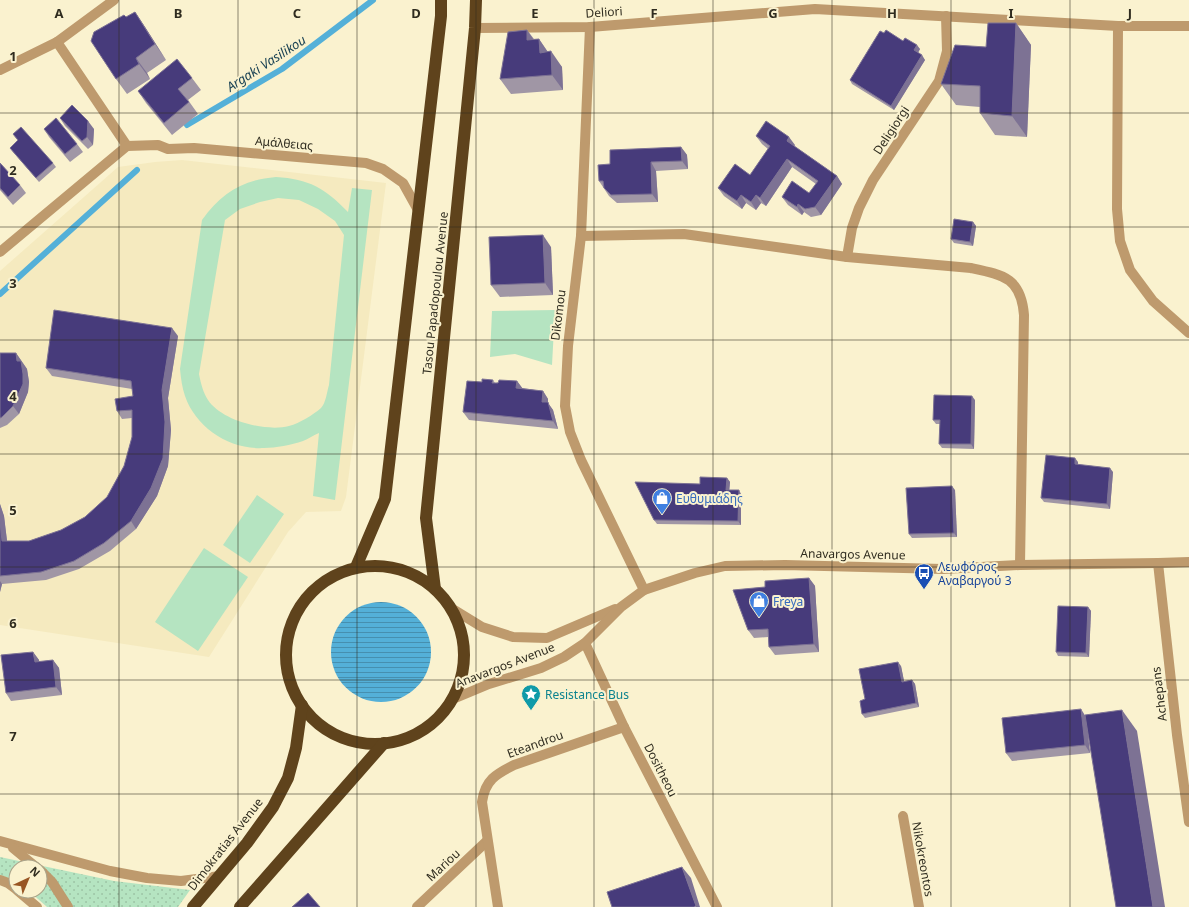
<svg xmlns="http://www.w3.org/2000/svg" width="1189" height="907" viewBox="0 0 1189 907" font-family="'Noto Sans',sans-serif">
<style>
.built{fill:#f5eabf}
.grass{fill:#b5e4c1;fill-rule:evenodd}
.park{fill:url(#park-dots)}
.water{fill:url(#water-rules)}
.lines{fill:none;stroke-linecap:round;stroke-linejoin:round}
.stream{stroke:#54b0d8;stroke-width:6}
.minor{stroke:#be9a6d;stroke-width:10}
.highway{stroke:#5f431c;stroke-width:12}
.wall{fill:#a096a5}
.shaded-wall{fill:#7d7294}
.building{fill:#473b7b;stroke:#7d7294}
.grid{fill:none;stroke:#2f2c1f;stroke-width:1;stroke-opacity:0.55}
.labels{text-anchor:middle;dominant-baseline:central;stroke-width:4;stroke-linejoin:round;paint-order:stroke}
.street-label{font-size:12px;fill:#2f2c1f;stroke:#faf2cf}
.shop-label{font-size:12px;fill:#366cbe;stroke:#faf2cf;text-anchor:start}
.transit-label{font-size:12px;fill:#164399;stroke:#faf2cf;text-anchor:start}
.culture-label{font-size:12px;fill:#0d838f;stroke:#faf2cf;text-anchor:start}
.water-label{font-size:13px;font-style:italic;fill:#1a4254;stroke:#faf2cf}
.grid-label{font-size:13px;text-anchor:middle;font-weight:bold;fill:#2f2c1f;stroke:#faf2cf;stroke-width:4;stroke-linejoin:round;paint-order:stroke}
</style>
<defs>
<pattern id="park-dots" width="8" height="8" patternUnits="userSpaceOnUse"><rect width="8" height="8" fill="#b5e4c1"/><path d="M2 2h.1M6 6h.1" fill="none" stroke="#9cc4a5" stroke-width="1.8" stroke-linecap="round"/></pattern>
<pattern id="water-rules" width="6" height="5" patternUnits="userSpaceOnUse"><rect width="6" height="5" fill="#54b0d8"/><path d="M0 2.5h6" fill="none" stroke="#468faf"/></pattern>
</defs>
<rect width="100%" height="100%" fill="#faf2cf"/>
<path class="built" d="M182,160L386,183L346,497L341,511L306,512L288,532L209,657L0,625V271L118,167L155,162Z"/>
<g class="grass">
<path d="M276,177C309,179 325,188 348,212L352,188L372,190L335,500L313,496L319,433C314,435 308,439 303,441C291,445 276,448 264,448C230,450 196,428 185,396C182,387 181,379 180,369L202,220C222,193 242,180 276,177ZM278,198L299,200L318,209L335,221L344,235L329,385C327,391 326,403 321,408C313,415 300,423 289,426C266,432 222,421 208,400C203,392 201,384 199,374L225,220L240,209L260,202Z"/>
<path d="M555,310L552,365L515,354L490,357L492,311Z"/>
<path d="M257,495L284,514L250,563L223,545Z"/>
<path d="M204,548L248,577L198,651L155,622Z"/>
</g>
<path class="park" d="M0,857L114,881L190,890L178,907H47L29,891H40V867H16V881L0,875Z"/>
<circle class="water" cx="381" cy="652" r="50"/>
<g class="lines">
<g class="stream">
<path d="M187,125L282,69L373,0"/>
<path d="M0,294L137,170"/>
</g>
<g class="minor">
<path d="M1118,26L1117,209L1120,241L1130,270L1153,301L1189,333"/>
<path d="M590,27L581,236L568,346L565,406L570,432L581,460L644,590"/>
<path d="M475,28L590,27L815,9L1118,26H1189"/>
<path d="M57,42L127,146"/>
<path d="M0,70L57,42L114,0"/>
<path d="M581,236L684,234L847,257L971,268C1004,275 1021,278 1024,315L1020,565"/>
<path d="M0,252L127,146L158,145L168,149L194,148L366,163L383,169L403,183L418,210"/>
<path d="M847,257L852,228L859,208L873,180L939,81L947,51L946,16"/>
<path d="M1158,563L1177,735L1189,822"/>
<path d="M451,608L482,627L513,637L547,638L615,609"/>
<path d="M585,643L624,727L717,907"/>
<path d="M453,699L489,684L541,668L564,657L585,643L621,607L644,590L695,573L725,566L785,565L943,569L1020,565L1158,563L1189,562"/>
<path d="M903,816L919,907"/>
<path d="M0,841L110,871L147,878L181,881L220,876"/>
<path d="M13,848L36,867"/>
<path d="M40,870L52,882L68,907"/>
<path d="M0,880L8,883L16,889"/>
<path d="M18,891L37,907"/>
<path d="M417,907L487,841"/>
<path d="M498,907L482,802C485,780 496,774 514,765L624,727"/>
</g>
<g class="highway">
<circle cx="375" cy="655" r="89"/>
<path d="M356,567L385,499L441,16V0"/>
<path d="M435,589L426,518L475,28L476,0"/>
<path d="M193,907L247,843L273,807L288,778L296,748L302,705"/>
<path d="M240,907L384,743"/>
</g>
</g>
<g class="wall">
<path d="M135,12L145,27L166,60L147,73L150,79L127,94L116,79L126,17Z"/>
<path d="M1016,23L1031,45L1027,137L995,135L980,113V107L956,105L941,84L986,47Z"/>
<path d="M527,30L534,39H539L548,52L562,67L563,90L511,94L500,79Z"/>
<path d="M884,33L903,41L920,49L918,53L925,60L894,110L852,84L850,80Z"/>
<path d="M192,78L201,90L188,100L198,114L172,135L146,103L138,91Z"/>
<path d="M60,118L94,129L93,145L88,149L65,126Z"/>
<path d="M44,129L77,144L83,152L70,162L49,137Z"/>
<path d="M13,134L53,163L56,167L39,182L13,152L10,148L18,141Z"/>
<path d="M756,136L795,145L794,146L837,176L842,184L821,215L811,217L804,212L802,215L788,205L782,197L809,193L816,184L792,167L766,206L761,203L756,210L746,203L742,209L724,196L718,188L750,175L768,149L762,144Z"/>
<path d="M681,147L687,155L688,169L656,171L658,202L617,203L609,196L599,181L610,164Z"/>
<path d="M0,163L20,185L26,193L13,205L0,190Z"/>
<path d="M973,222L976,226L973,246L954,243L951,239Z"/>
<path d="M551,247L553,295L500,297L491,285Z"/>
<path d="M178,336L168,398L171,430L168,466L157,496L136,529L110,551L79,569L46,580L2,584L0,592V504L4,516L7,541H29L61,530L85,517L107,497L124,466L132,437V418L122,419L117,411L133,396L132,389L52,376L46,368Z"/>
<path d="M0,353H16L27,369L29,382L28,392L19,414L7,425L0,428Z"/>
<path d="M493,380L495,383L517,381L522,388L543,391L548,399V403L553,410L558,429L469,420L463,412L482,382Z"/>
<path d="M975,400L974,449L942,448L939,444L940,424H936L933,420Z"/>
<path d="M1078,462V465L1113,472L1110,509L1044,502L1041,498Z"/>
<path d="M727,478L730,482L729,490L741,494V525L657,524L654,520L700,484Z"/>
<path d="M955,490L957,537L912,538L909,534Z"/>
<path d="M809,578L815,586L819,652L775,655L769,647L768,637L754,638L748,630L765,587Z"/>
<path d="M1088,607L1091,611L1089,657L1058,656L1056,652Z"/>
<path d="M33,652L39,660V662L53,660L59,668L62,695L11,701L6,693Z"/>
<path d="M901,666L904,681L912,680L915,684L919,707L865,718L862,714L865,699Z"/>
<path d="M1085,715L1137,731L1088,737L1090,753L1012,761L1006,753Z"/>
</g>
<g class="shaded-wall">
<path d="M135,12L145,27L166,60L155,44Z"/>
<path d="M1016,23L1031,45L1027,137L1012,116Z"/>
<path d="M527,30L538,46L527,40Z"/>
<path d="M539,39L549,54L540,53Z"/>
<path d="M917,45L920,49L917,54L914,50Z"/>
<path d="M551,51L562,67L563,90L552,75Z"/>
<path d="M922,55L925,60L894,110L891,106Z"/>
<path d="M136,58L147,73L150,79L139,64Z"/>
<path d="M88,121L94,129L93,145L87,137Z"/>
<path d="M789,137L795,145L792,149L787,141Z"/>
<path d="M681,147L687,155L688,169L682,161Z"/>
<path d="M787,159L792,167L766,206L760,198Z"/>
<path d="M651,162L656,171L658,202L652,194Z"/>
<path d="M837,176L842,184L821,215L815,207Z"/>
<path d="M741,195L746,203L742,209L737,201Z"/>
<path d="M756,195L761,203L756,210L751,202Z"/>
<path d="M798,204L804,212L802,215L797,207Z"/>
<path d="M973,222L976,226L973,246L970,242Z"/>
<path d="M543,235L551,247L553,295L545,283Z"/>
<path d="M172,328L178,336L168,398L171,430L168,466L157,496L136,529L131,521L162,390Z"/>
<path d="M16,353L27,369L29,382L28,392L19,414L13,406L17,361Z"/>
<path d="M517,381L523,389L516,388Z"/>
<path d="M543,391L548,399V403L553,410L558,429L553,421L542,402Z"/>
<path d="M972,396L975,400L974,449L971,444Z"/>
<path d="M1075,458L1078,462V468L1075,464Z"/>
<path d="M1110,468L1113,472L1110,509L1107,504Z"/>
<path d="M727,478L730,482L729,494L726,490Z"/>
<path d="M952,486L955,490L957,537L954,533Z"/>
<path d="M739,490L741,494V525L738,521Z"/>
<path d="M0,504L4,516L8,549L2,541L0,521Z"/>
<path d="M809,578L815,586L819,652L814,644Z"/>
<path d="M0,581L2,584L0,592Z"/>
<path d="M1088,607L1091,611L1089,657L1086,653Z"/>
<path d="M33,652L39,660L40,670L35,662Z"/>
<path d="M53,660L59,668L62,695L56,687Z"/>
<path d="M898,662L901,666L905,686L902,682Z"/>
<path d="M912,680L915,684L919,707L916,703Z"/>
<path d="M1081,709L1086,717L1090,753L1085,745Z"/>
<path d="M1122,710L1137,731L1165,907H1153Z"/>
<path d="M682,867L691,878L700,907H696V906Z"/>
</g>
<g class="building">
<path d="M135,12L155,44L136,58L139,64L116,79L91,41L94,32L124,15L126,17Z"/>
<path d="M988,23H1016L1012,116L980,113V86L941,84L955,45L986,47Z"/>
<path d="M527,30V40L539,39L540,53L551,51L552,75L500,79L508,32Z"/>
<path d="M886,30L903,41L905,38L917,45L914,50L922,55L891,106L850,80L880,31L884,33Z"/>
<path d="M177,59L192,78L178,89L189,102L164,123L138,91Z"/>
<path d="M72,105L88,121L87,137L82,141L60,118Z"/>
<path d="M56,118L77,144L65,154L44,129Z"/>
<path d="M766,121L789,137L787,141L837,176L815,207L805,209L798,204L797,207L782,197L792,181L809,193L818,181L787,159L760,198L756,195L751,202L741,195L737,201L718,188L735,164L750,175L770,146L756,136Z"/>
<path d="M21,127L53,163L36,178L10,148L18,140L13,134Z"/>
<path d="M681,147L682,161L651,162L652,194L611,195L604,188L603,181H599L598,165L610,164V150Z"/>
<path d="M0,163L20,185L8,197L0,188Z"/>
<path d="M954,219L973,222L970,242L951,239Z"/>
<path d="M543,235L545,283L491,285L489,237Z"/>
<path d="M54,310L172,328L162,390L165,422L163,458L151,488L131,521L104,543L74,561L41,572L0,576V521L2,541H29L61,530L85,517L107,497L124,466L132,437V410L117,411L115,399L133,396L131,381L46,368Z"/>
<path d="M0,353H16L17,361H21L23,374V384L13,406L2,417L0,418Z"/>
<path d="M482,379L493,380L492,383H498L499,380L517,381L516,388L543,391L542,402H548L553,421L463,412L467,381L482,382Z"/>
<path d="M934,395L972,396L971,444H939L940,420H933Z"/>
<path d="M1046,455L1075,458V464L1110,468L1107,504L1041,498Z"/>
<path d="M700,477L727,478L726,490H739L738,521L654,520L635,482L700,484Z"/>
<path d="M952,486L954,533L909,534L906,488Z"/>
<path d="M809,578L814,644L769,647L768,629L748,630L733,590L765,587V581Z"/>
<path d="M1058,606L1088,607L1086,653L1056,652Z"/>
<path d="M33,652L35,662L53,660L56,687L6,693L1,655Z"/>
<path d="M898,662L902,682L912,680L916,703L862,714L860,701L865,699L859,669Z"/>
<path d="M1081,709L1085,745L1006,753L1002,718Z"/>
<path d="M1122,710L1153,907H1116L1085,715Z"/>
<path d="M682,867L696,906L694,907H612L607,892Z"/>
<path d="M308,893L320,907H292Z"/>
</g>
<path class="grid" d="M119,0V907M238,0V907M357,0V907M476,0V907M594,0V907M713,0V907M832,0V907M951,0V907M1070,0V907M0,113H1189M0,227H1189M0,340H1189M0,454H1189M0,567H1189M0,680H1189M0,794H1189"/>
<defs>
<g id="shop-pin" transform="scale(1)"><path d="M0 17L-7.5 6A9.5 9.5 0 1 1 7.5 6Z" fill="#3f7fe0" stroke="#faf2cf"/><path d="M-5-2.5h2.3a2.7 3.5 0 0 1 5.4 0H5L5.5 6h-11ZM-1.5-2.5h3a1.5 2.3 0 0 0-3 0Z" fill="#fff"/></g>
<g id="bus-pin" transform="scale(1)"><path d="M0 17L-7.5 6A9.5 9.5 0 1 1 7.5 6Z" fill="#1a4fb4" stroke="#faf2cf"/><path d="M-5-6H5V4H4V6H2V4H-2V6H-4V4H-5ZM-3.5-4V0h7V-4ZM-3.5 1.2v1.5H-2V1.2ZM2 1.2v1.5H3.5V1.2Z" fill="#fff"/></g>
<g id="sight-pin" transform="scale(1)"><path d="M0 17L-7.5 6A9.5 9.5 0 1 1 7.5 6Z" fill="#0f9aa8" stroke="#faf2cf"/><path d="M0-6L1.8-2.2L6-1.7L2.9 1.2L3.7 5.4L0 3.3L-3.7 5.4L-2.9 1.2L-6-1.7L-1.8-2.2Z" fill="#fff"/></g>
</defs>
<g fill-rule="evenodd">
<use href="#shop-pin" x="662" y="498"/>
<use href="#bus-pin" x="924" y="573"/>
<use href="#shop-pin" x="759" y="601"/>
<use href="#sight-pin" x="531" y="694"/>
</g>
<g class="labels">
<g class="street-label">
<text transform="translate(604 12) rotate(-4)">Deliori</text>
<text transform="translate(891 130) rotate(-57)">Deligiorgi</text>
<text transform="translate(284 143) rotate(5)">Αμάλθειας</text>
<text transform="translate(435 293) rotate(-84)">Tasou Papadopoulou Avenue</text>
<text transform="translate(558 315) rotate(-83)">Dikomou</text>
<text transform="translate(853 554) rotate(1)">Anavargos Avenue</text>
<text transform="translate(505 665) rotate(-21)">Anavargos Avenue</text>
<text transform="translate(1159 694) rotate(-97)">Achepans</text>
<text transform="translate(535 744) rotate(-20)">Eteandrou</text>
<text transform="translate(661 770) rotate(63)">Dositheou</text>
<text transform="translate(225 844) rotate(-52)">Dimokratias Avenue</text>
<text transform="translate(923 859) rotate(80)">Nikokreontos</text>
<text transform="translate(443 865) rotate(-43)">Mariou</text>
</g>
<g class="shop-label">
<text x="676" y="498">Ευθυμιάδης</text>
<text x="773" y="601">Freya</text>
</g>
<g class="transit-label">
<text x="938" y="566">Λεωφόρος<tspan x="938" dy="14">Αναβαργού 3</tspan></text>
</g>
<g class="culture-label">
<text x="545" y="694">Resistance Bus</text>
</g>
<g class="water-label">
<text transform="translate(266 63) rotate(-33)">Argaki Vasilikou</text>
</g>
</g>
<g class="grid-label">
<text x="59" y="18">A</text>
<text x="178" y="18">B</text>
<text x="297" y="18">C</text>
<text x="416" y="18">D</text>
<text x="535" y="18">E</text>
<text x="654" y="18">F</text>
<text x="773" y="18">G</text>
<text x="892" y="18">H</text>
<text x="1011" y="18">I</text>
<text x="1130" y="18">J</text>
<text x="13" y="61">1</text>
<text x="13" y="175">2</text>
<text x="13" y="288">3</text>
<text x="13" y="401">4</text>
<text x="13" y="515">5</text>
<text x="13" y="628">6</text>
<text x="13" y="741">7</text>
</g>
<g transform="translate(28 879) rotate(44)"><circle r="19" fill="#faf2cf" stroke="#a9a389"/>
<path d="M0-3L7 15L0 10L-7 15Z" fill="#985624"/>
<text y="-6" font-size="11" font-weight="bold" text-anchor="middle" fill="#2f2c1f">N</text>
</g>
</svg>
